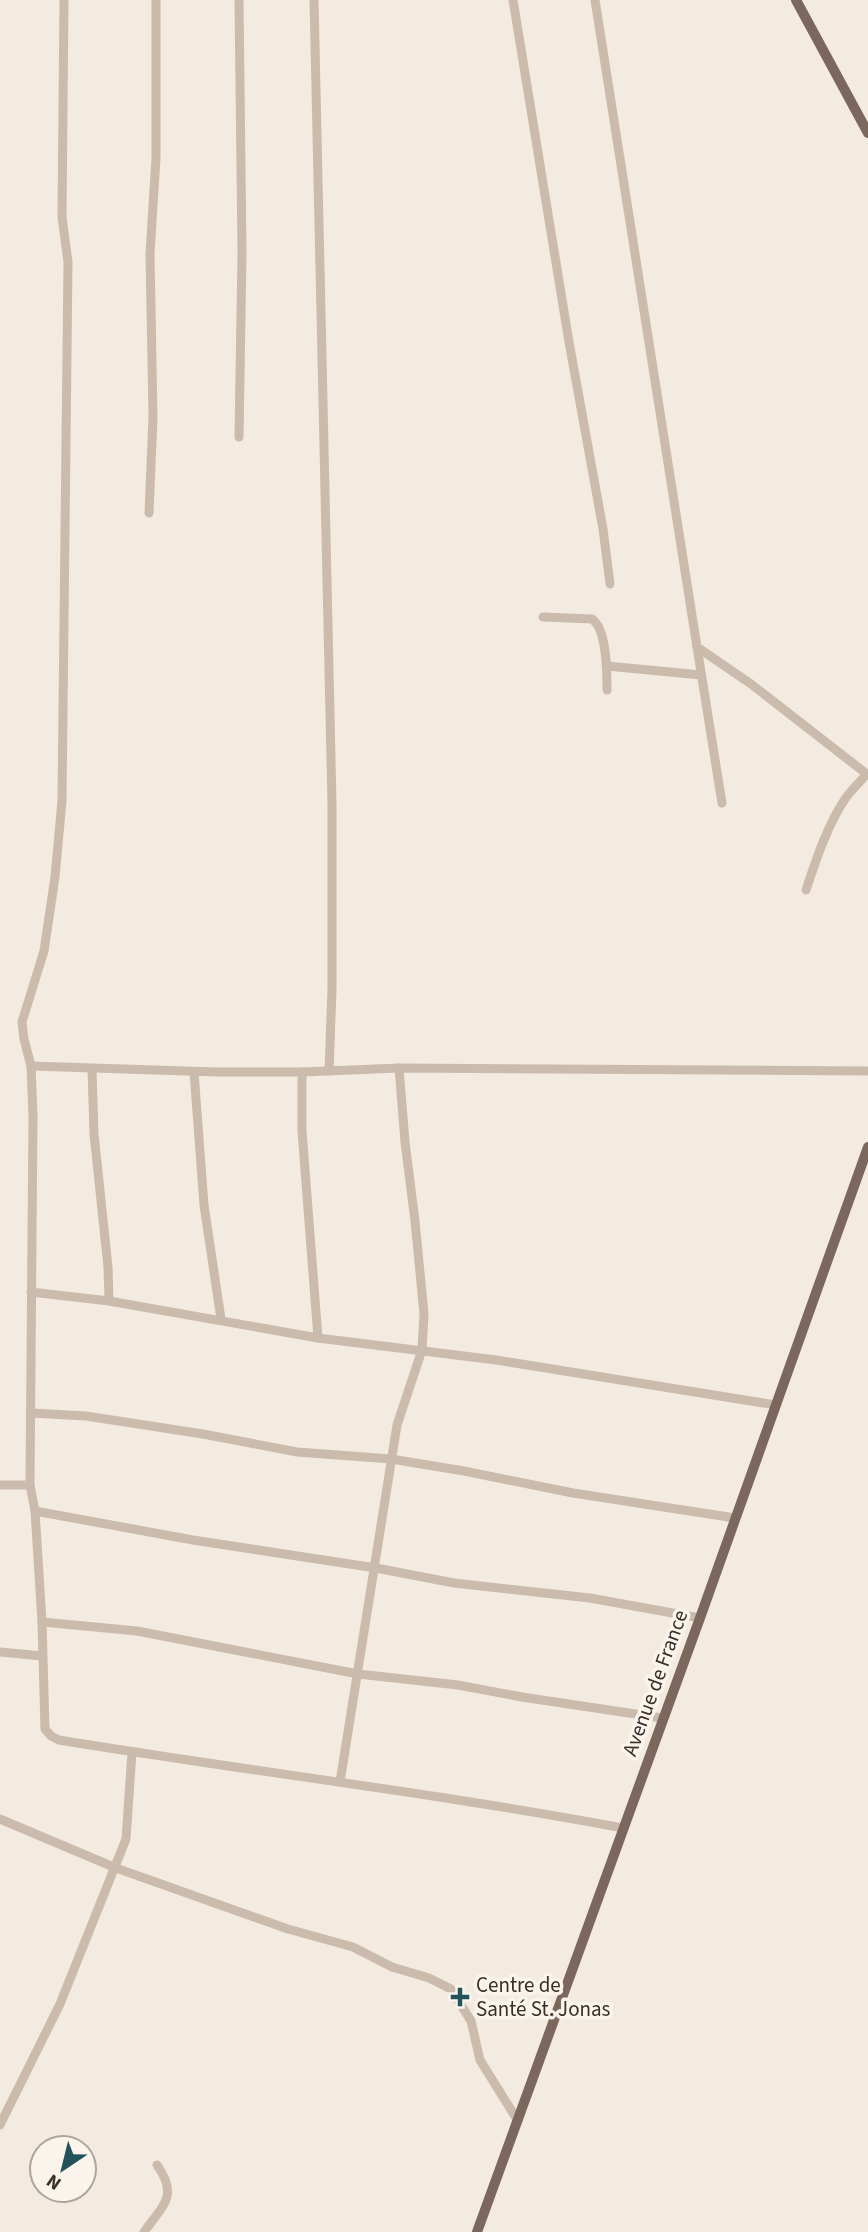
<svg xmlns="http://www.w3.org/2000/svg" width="868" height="2232" viewBox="0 0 868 2232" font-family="'Source Sans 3',sans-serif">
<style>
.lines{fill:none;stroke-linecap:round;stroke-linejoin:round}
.minor{stroke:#cbbbac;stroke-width:9}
.major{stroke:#7b675c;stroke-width:10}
.poi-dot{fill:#20545a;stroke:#faf4ed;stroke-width:2.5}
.labels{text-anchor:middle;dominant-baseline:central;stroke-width:7;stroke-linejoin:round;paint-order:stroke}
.street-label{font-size:21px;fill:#39302a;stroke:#faf4ed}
.poi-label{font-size:21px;fill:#39302a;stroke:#faf4ed;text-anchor:start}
</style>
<rect width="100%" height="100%" fill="#f3ebe0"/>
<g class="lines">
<g class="minor">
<path d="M64,0L62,217L68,262L62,801L55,877L44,951L22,1022L24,1039L31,1066L33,1115L30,1485L35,1511L42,1622L45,1729L51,1736L59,1740C247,1771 436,1793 623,1828"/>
<path d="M314,0L332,804V989L329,1071"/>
<path d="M513,0L569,342L603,529L610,584"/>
<path d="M595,0L697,647L751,684L868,775"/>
<path d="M239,437L242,253L239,0"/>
<path d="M149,513L153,417L150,254L156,158V0"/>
<path d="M543,617L592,619C607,629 607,672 607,690"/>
<path d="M697,647L722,803"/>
<path d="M607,666L701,675"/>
<path d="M806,890C816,860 827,826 845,799C851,790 860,782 867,774"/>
<path d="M31,1066L217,1072H302L399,1068L868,1071"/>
<path d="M92,1069L94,1134L108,1267L109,1301"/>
<path d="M194,1072L204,1205L221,1319"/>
<path d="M302,1072V1131L318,1338"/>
<path d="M31,1292L109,1301L318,1338L496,1360L776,1405"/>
<path d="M31,1413L86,1416L203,1434L297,1452L391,1459L464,1471L573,1493L735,1518"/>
<path d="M0,1485H30"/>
<path d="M35,1511L193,1540L376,1568L454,1583L590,1598L700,1618"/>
<path d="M42,1622L137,1631L358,1674L458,1685L522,1697L662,1718"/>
<path d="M0,1652L42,1656"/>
<path d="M340,1782L397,1425L422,1350L424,1314L415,1221L405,1142L399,1068"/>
<path d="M0,1819L116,1868L288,1929L353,1947L392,1967L429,1978L451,1989L471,2021L480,2060L518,2121"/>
<path d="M0,2125L60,2004L126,1839L132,1752"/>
<path d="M144,2232C163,2205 179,2196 157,2165"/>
</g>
<g class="major">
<path d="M796,0L868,133"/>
<path d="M477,2232L700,1618L868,1147"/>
</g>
</g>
<path class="poi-dot" d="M456.5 1986.5h7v7h7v7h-7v7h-7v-7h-7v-7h7z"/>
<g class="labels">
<g class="street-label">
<text transform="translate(655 1683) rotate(-70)">Avenue de France</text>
</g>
<g class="poi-label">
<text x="476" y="1985">Centre de<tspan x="476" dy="24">Santé St. Jonas</tspan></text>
</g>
</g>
<g transform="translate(63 2169) rotate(215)"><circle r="33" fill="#faf4ed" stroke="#ada69f" stroke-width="2"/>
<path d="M0-5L12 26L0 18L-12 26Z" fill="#20545a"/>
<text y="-10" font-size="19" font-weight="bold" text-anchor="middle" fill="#39302a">N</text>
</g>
</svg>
